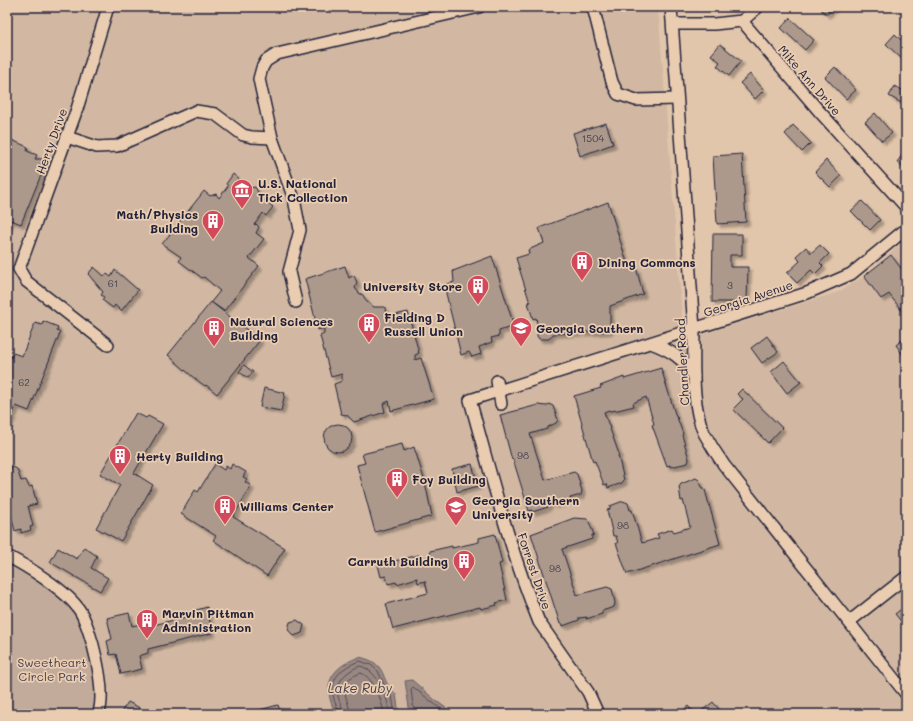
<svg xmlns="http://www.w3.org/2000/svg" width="913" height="721" viewBox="0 0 913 721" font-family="Mali,sans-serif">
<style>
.built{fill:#d2b8a2}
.green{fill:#c2ab9a;stroke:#72666a}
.water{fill:#998781;stroke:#695f65}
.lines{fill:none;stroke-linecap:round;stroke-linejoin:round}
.shore{stroke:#524a57;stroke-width:1}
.building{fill:#ac998c;stroke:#22223b;filter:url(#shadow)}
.minor-casing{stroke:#22223b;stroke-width:14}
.minor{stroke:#eacdb1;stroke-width:11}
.labels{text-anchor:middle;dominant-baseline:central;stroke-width:3.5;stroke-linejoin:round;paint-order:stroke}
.number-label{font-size:10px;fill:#44404f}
.street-label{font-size:12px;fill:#22223b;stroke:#eacdb1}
.poi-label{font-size:12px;font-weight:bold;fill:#22223b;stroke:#eacdb1;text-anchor:start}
.park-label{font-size:12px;fill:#423d4e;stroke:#eacdb1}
.water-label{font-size:13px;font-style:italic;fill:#464050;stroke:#eacdb1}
</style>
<defs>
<filter id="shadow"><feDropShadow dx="3.5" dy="3.5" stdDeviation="1" flood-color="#0004"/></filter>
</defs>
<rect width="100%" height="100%" fill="#e2c6ac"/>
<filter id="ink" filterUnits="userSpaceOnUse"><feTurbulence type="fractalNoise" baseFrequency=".025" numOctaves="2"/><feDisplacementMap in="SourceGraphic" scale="8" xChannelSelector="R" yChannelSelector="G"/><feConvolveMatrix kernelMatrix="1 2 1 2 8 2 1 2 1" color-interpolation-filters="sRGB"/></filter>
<g filter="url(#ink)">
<path class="built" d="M7,7H658L684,340L838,292L863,277L906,239V714H7Z"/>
<path class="green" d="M7,556L78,608L99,672L98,714H7Z"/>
<g class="water">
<path d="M359,657C390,663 378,680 396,694L399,714H336C321,685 330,668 359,657Z"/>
<path d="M412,680L435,700L454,714H410L405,681Z"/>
</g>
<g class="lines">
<g class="shore">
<path d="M339,714C338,708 334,702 333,695C330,677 344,666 360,661L371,665L378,671L388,693L392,696L395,714"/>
<path d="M344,714C344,708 339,702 338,696C335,681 348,670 360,666C378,670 388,698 390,714"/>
<path d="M350,714C349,697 333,682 361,673C374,678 382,701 384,714"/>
<path d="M414,714L411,689L413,687L447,714"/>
</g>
</g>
<g class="building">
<path d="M819,7H835L826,15Z"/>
<path d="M790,18L814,40L805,50L781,28Z"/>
<path d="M895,34L906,45V54L902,59L886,44Z"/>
<path d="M720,44L741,61L729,76L717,66L720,62L711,55Z"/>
<path d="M835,67L856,90L846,99L825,77Z"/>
<path d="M750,74L764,90L755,99L740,83Z"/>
<path d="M895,86L906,92L905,105L889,96Z"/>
<path d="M875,113L892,133L882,141L865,122Z"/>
<path d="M606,123L613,144L580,156L573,133Z"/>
<path d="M793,125L811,143L802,152L785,134Z"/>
<path d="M7,138L28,147L27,151L37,155L35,159H43L39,168L43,170L21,224L11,220L7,229Z"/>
<path d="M906,150V169L897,162Z"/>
<path d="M742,154L746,222L717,224L713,156Z"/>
<path d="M826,160L841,176L830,187L815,172Z"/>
<path d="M233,174L249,188L255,187L258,192L257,194L273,207L266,216L263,213L254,225L256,224L259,227L256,233L264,239L249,258L259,266L224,311L211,302L220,291L204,277L202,278L179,261L181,257L162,244L204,191L210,196L216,194L219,198L228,186L226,184Z"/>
<path d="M862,201L880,220L870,230L851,211Z"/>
<path d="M608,202L629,269L636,267L643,294L610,306V331L553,334L549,339H539L537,336L538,327L536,318L533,319L528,303H530L516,258L529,254L528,250L544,243L539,228Z"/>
<path d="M713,234H742V255H730V267H748L747,302H712Z"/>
<path d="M820,245L829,254L820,263L823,266L815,274L811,270L797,283L787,273L800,261L796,256L806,247L811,253Z"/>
<path d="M891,255L906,275V316L889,294L881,299L864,276Z"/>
<path d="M492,256L514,326L499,331V336L491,338L492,342L479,347L481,354L472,357L469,352L461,355L444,285L454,282L453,271Z"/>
<path d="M345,266L349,278L354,275L357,283L355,288L359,293L363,295L367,302L374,307H385L386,317L408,312L419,353L415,355V360L421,358L434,399L391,411L389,401L383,404L385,412L354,422L347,415L341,414L334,384L342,381V374L331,377L320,336L324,334V328L318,330L305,279Z"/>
<path d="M94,267L104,276L107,274L111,277L115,270L138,290L121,311L115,305L113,308L102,300L104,297L101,295L103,292L88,274Z"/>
<path d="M211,302L260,340L217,394L206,385L205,386L194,378L168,355Z"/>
<path d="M43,321L58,327L57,331L60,333L29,411L16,406L7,428V356L11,358L13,353L22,356L35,323L42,325Z"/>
<path d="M767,336L778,352L762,363L751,348Z"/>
<path d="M906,337V359L896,345Z"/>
<path d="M784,361L801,382L787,393L771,372Z"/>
<path d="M244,365L253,372L248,378L239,372Z"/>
<path d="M661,368L676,417H677L683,434L682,435L689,459L688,463L670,467V465L667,466L652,425L654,424L646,397L633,403L634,406L618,410L610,411L609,410L604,412L619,454L618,455L624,480L622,483L608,488L607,484L604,485L595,461L593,462L574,396L601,388L600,386L624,377V379Z"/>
<path d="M264,388L285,393L281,411L260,407Z"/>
<path d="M742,389L782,428L768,443L733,409L743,399L737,394Z"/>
<path d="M549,404L553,406L558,420L556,423L548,427L547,429L530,434L545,480L574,472L577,474L582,491L581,495L570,498L571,499L554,505L553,503L547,505L548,507L532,512V510L529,511L513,459L512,460L500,415L538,405L546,406Z"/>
<path d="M136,413L146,418L148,416L163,424L134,473L153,485L121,541L96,528L120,485L100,474Z"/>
<circle cx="338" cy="438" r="14"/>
<path d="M402,444L404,451L414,447L425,482L432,516L375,532L357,465L365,463L362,454Z"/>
<path d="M215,464L224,470L226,466L230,469L232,464L246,472L243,477L247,479L245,482L251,486L233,517L285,548L267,576L213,540L216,536L181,514L195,490L198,492Z"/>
<path d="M472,464L478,486L457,492L452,469Z"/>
<path d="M13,467L17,469L21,481L26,480L29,487L32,486L37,504L28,506L33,526L30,527L31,530L21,533V529L15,531L10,511L7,512V468Z"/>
<path d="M696,478L699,480L703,489L705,490L720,544L627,574L616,543H618L616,536H613L607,510L610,509V506L623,501L628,503L630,510H632L642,543L659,538L657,534L672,529L674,532L690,527L683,500L681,501L679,487L681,484Z"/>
<path d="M574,518L588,519L594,535H592V539L562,549L577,595L607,587L612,589L615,603L614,607L602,611V614L586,619L587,617L579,618V620L563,626V624H560L531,534Z"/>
<path d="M495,534L502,563L499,564L507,600L496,603L497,605L481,609L480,607L393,629L386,604L428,593L425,581L418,583L417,578L397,584L396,582L388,584L386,576L381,577L378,565L419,555L420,559L431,556L430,551L452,546V548L479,542V538Z"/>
<path d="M84,547L97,556L91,568L108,578L100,591L50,562L58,548L77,559Z"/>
<path d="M906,605V627L895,614Z"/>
<path d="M207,607L212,633L148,649V653L139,656L142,669L121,674L116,654L110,655L107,641L112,639L107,618L129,613L132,626L141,624V628L194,615L193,611Z"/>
<path d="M297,620L304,625L302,633L294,636L288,630L290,622Z"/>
<path d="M128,702L140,708L136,714H120Z"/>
<path d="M713,702L723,714H700L699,713Z"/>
<path d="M278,705L281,714H246L263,709Z"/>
<path d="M688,706L695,714H679Z"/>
</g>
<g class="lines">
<g class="minor-casing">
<g id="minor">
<path d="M108,7L77,109L19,269L26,281L108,345"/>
<path d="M593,7L612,82L618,94L636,100L677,99"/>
<path d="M671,7L694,329C694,361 691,405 704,433C710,444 717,455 724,465L906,694"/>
<path d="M742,21L819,111L906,207"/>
<path d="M742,21L758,7"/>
<path d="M673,24H714L742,21"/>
<path d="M67,137L97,147L117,146L196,111L215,114L243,135L252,137L272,138"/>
<path d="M296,302L289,272L300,230L294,199L272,138L259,79L262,68L266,61L277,54L479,7"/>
<path d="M651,343C670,350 683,358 694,376"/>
<path d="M497,381L501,404"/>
<path d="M7,556C27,566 65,590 78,608C91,625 108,695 98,714"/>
<path d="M850,621L906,577"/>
<path d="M598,714L588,692L539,622C510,551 491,475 470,400L807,293L851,274L906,229"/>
</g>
</g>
<use href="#minor" class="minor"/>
</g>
</g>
<defs>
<g id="museum-pin" transform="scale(1.15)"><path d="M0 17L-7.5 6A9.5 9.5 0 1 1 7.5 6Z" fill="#d1495b" stroke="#eacdb1"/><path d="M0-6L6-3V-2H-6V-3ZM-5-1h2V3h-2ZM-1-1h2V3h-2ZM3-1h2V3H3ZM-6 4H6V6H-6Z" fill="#fff"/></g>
<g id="building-pin" transform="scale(1.15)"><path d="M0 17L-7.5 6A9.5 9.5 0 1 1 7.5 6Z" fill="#d1495b" stroke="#eacdb1"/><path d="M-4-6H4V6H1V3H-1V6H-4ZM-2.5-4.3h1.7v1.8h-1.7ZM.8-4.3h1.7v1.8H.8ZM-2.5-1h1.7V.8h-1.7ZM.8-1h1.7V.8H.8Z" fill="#fff"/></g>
<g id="university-pin" transform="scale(1.15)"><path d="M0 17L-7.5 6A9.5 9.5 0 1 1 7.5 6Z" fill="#d1495b" stroke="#eacdb1"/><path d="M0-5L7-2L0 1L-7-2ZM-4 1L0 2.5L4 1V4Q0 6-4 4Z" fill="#fff"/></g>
</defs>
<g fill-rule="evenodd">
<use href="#museum-pin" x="242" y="190"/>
<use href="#building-pin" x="213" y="221"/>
<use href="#building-pin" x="582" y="262"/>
<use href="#building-pin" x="478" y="286"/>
<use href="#building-pin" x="369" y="324"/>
<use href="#building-pin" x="214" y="328"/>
<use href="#university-pin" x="521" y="328"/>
<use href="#building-pin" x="120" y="456"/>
<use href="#building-pin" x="397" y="479"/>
<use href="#building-pin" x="225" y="506"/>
<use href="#university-pin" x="456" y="507"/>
<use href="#building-pin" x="464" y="561"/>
<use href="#building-pin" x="147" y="620"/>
</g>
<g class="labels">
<g class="number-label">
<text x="593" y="138">1504</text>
<text x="113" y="283">61</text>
<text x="730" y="285">3</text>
<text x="24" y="382">62</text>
<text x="523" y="455">98</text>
<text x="623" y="525">98</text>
<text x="555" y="568">98</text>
</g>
<g class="street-label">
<text transform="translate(810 80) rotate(49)">Mike Ann Drive</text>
<text transform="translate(51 141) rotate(-70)">Herty Drive</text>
<text transform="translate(748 298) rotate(-18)">Georgia Avenue</text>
<text transform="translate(682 362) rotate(-93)">Chandler Road</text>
<text transform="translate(535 571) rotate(71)">Forrest Drive</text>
</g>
<g class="poi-label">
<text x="258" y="183">U.S. National<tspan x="258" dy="14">Tick Collection</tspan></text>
<text x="198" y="214" text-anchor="end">Math/Physics<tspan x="198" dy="14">Building</tspan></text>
<text x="598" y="262">Dining Commons</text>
<text x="462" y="286" text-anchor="end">University Store</text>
<text x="384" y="317">Fielding D<tspan x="384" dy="14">Russell Union</tspan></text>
<text x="230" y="321">Natural Sciences<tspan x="230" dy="14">Building</tspan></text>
<text x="536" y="328">Georgia Southern</text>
<text x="136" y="456">Herty Building</text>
<text x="412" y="479">Foy Building</text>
<text x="472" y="500">Georgia Southern<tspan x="472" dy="14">University</tspan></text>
<text x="240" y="506">Williams Center</text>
<text x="448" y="561" text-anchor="end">Carruth Building</text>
<text x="162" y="613">Marvin Pittman<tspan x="162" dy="14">Administration</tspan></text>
</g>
<g class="park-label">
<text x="52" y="662">Sweetheart<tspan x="52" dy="14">Circle Park</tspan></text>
</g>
<g class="water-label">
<text x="360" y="687">Lake Ruby</text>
</g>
</g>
<rect width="913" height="721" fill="none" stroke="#eacdb1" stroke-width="24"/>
<rect x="12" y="12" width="889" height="697" fill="none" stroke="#22223b" stroke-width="1.5" filter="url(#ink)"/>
</svg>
